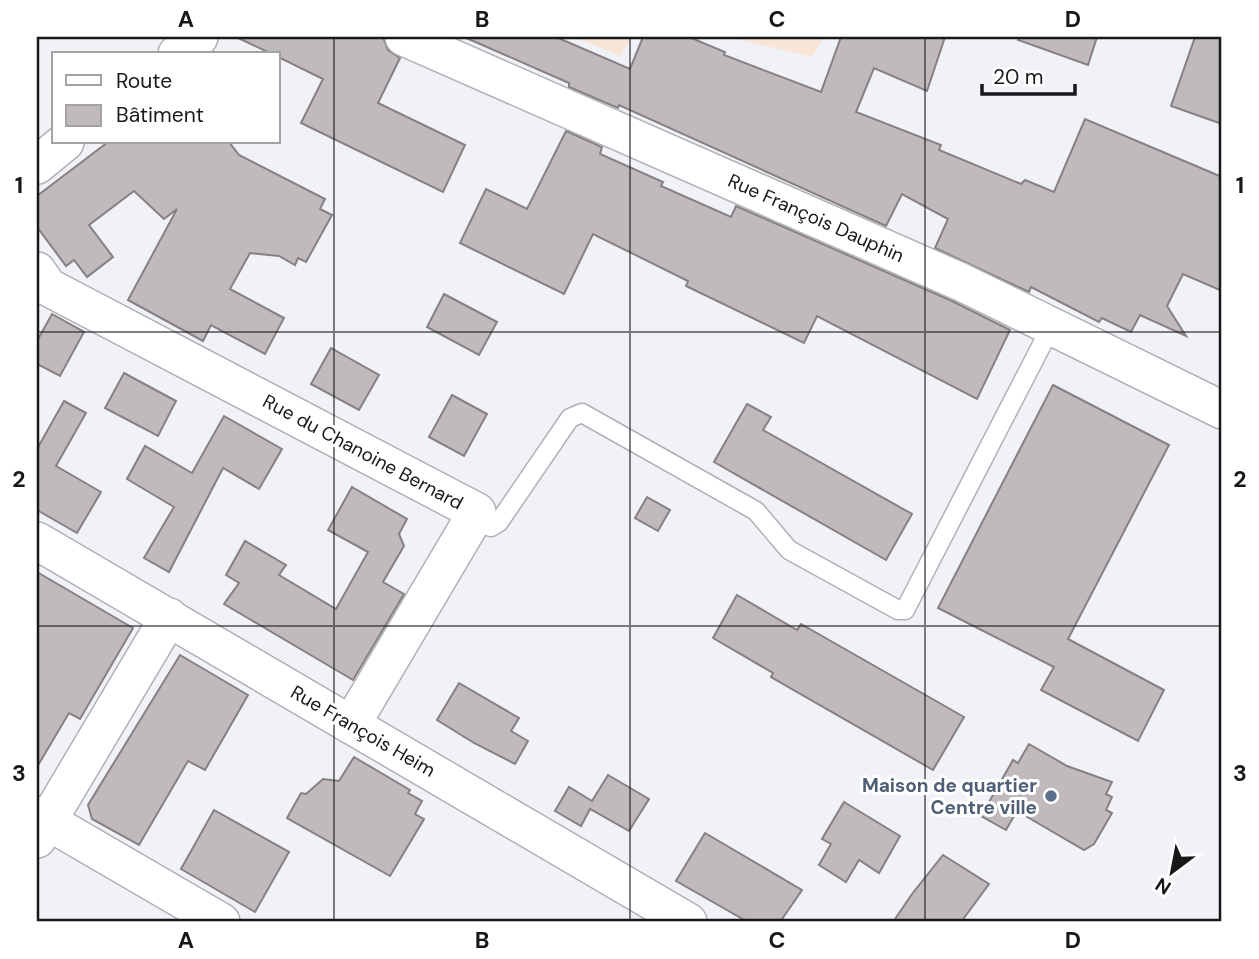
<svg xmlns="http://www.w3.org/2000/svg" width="1259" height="959" viewBox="0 0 1259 959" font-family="'DM Sans',sans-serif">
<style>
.commercial{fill:#f8e5d5}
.building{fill:#c0babc;stroke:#868082;stroke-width:2}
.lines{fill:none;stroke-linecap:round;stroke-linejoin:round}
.lane-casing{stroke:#afb1b6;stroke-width:21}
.street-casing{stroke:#afb1b6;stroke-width:40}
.lane{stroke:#fff;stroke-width:18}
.street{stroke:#fff;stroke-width:37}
.grid{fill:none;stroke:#18181a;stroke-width:2;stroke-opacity:0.55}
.service-dot{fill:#5c6f8a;stroke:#fff;stroke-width:2.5}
.labels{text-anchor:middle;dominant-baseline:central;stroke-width:6;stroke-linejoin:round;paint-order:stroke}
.street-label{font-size:19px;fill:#18181a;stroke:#fff}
.service-label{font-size:19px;font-weight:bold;fill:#4e5e75;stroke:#fff;text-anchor:end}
.neatline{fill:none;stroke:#18181a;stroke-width:2.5}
.grid-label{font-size:23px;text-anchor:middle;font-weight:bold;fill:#18181a}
</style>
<rect width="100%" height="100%" fill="#f1f2f8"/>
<g class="commercial">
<path d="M575,37H632L620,56Z"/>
<path d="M729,37H824L812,57Z"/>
</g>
<g class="building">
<path d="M236,37H383L388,50L400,58L378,103L465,145L443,192L301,123L323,79L278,57V54H272Z"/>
<path d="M464,37H556L630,69L643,37H689L725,52L724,55L821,92L841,37H945L927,91L874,68L856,112L941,145L939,150L1021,184L1025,180L1054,192L1085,119L1222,177V291L1183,274L1167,306L1186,336L1140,315L1131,332L1102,318L1099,322L1031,287L1029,292L935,248L948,219L902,194L886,226L619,105L618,108L569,87V83Z"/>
<path d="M1019,37H1097L1088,65L1018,40Z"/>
<path d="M1195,37H1222V124L1171,106Z"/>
<path d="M566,131L602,147L600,154L663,182L661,186L731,217L736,206L952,301L1010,330L977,399L817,316L804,343L686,286L688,281L593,234L564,294L460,243L486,189L527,209Z"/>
<path d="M108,142H229L239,155L325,199L320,209L332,215L306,262L298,258L295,265L279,256L250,253L230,289L284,318L265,354L211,325L203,341L128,300L177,209L164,219L134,191L89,225L113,257L87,277L74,260L66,266L37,227V196Z"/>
<path d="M444,294L497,322L479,355L427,327Z"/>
<path d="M52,314L84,332L60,376L37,364V341Z"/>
<path d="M331,348L379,375L359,410L311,384Z"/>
<path d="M124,373L176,401L158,436L105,408Z"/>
<path d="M1053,385L1169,445L1068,639L1164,690L1138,741L1041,690L1054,667L938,608Z"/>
<path d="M452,395L487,414L464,456L429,437Z"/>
<path d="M64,401L86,413L56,466L101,492L77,533L37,510V449Z"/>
<path d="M747,404L771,417L763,430L912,514L886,560L714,462Z"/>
<path d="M224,416L282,449L259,489L223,468L169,572L144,558L174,507L127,479L145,446L192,473Z"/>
<path d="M352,487L407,519L399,534L404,546L383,582L404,594L353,680L224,604L239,583L226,575L245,541L286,565L279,575L336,609L368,552L328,530Z"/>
<path d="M647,497L670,510L658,531L635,518Z"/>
<path d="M37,572L133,628L80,719L69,713L37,767Z"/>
<path d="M737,595L797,630L801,624L964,717L933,770L771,677L773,673L713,638Z"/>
<path d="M180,655L248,695L205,770L188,761L139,845L92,819L88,805Z"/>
<path d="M459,683L519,718L511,731L528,741L515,764L474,743L437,720Z"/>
<path d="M1029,744L1067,766L1112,782L1106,794L1112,797L1106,810L1112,813L1094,844L1084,850L1017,811L1006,830L981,816L1013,760L1018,763Z"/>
<path d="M354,757L410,790L408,793L422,801L415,814L424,819L390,876L287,818L301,793L306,794L323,779L339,781Z"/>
<path d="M608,775L649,799L629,831L590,809L581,826L555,811L569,787L592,801Z"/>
<path d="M844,802L900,836L879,873L859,860L846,882L819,865L831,844L822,839Z"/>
<path d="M214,810L289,852L255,912L181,869Z"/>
<path d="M705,833L802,890L780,922H748L676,881Z"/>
<path d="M943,855L989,884L961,922H893L912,894Z"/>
</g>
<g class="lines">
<g class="lane-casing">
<path id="lane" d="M472,520L491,527L499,522L570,418L582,413L756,511L789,550L898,610H905L1052,325"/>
</g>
<g class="street-casing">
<g id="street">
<path d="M404,37L961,282L1222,410"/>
<path d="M177,54L199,37"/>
<path d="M37,165L65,142"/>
<path d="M37,271L48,287L477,512L351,725"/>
<path d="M37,541L688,922"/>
<path d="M37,815L221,922"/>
<path d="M37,839L169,617"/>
</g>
</g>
<use href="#lane" class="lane"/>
<use href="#street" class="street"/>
</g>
<path class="grid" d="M334,37V922M630,37V922M925,37V922M37,332H1222M37,626H1222"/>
<circle class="service-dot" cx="1051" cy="796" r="7"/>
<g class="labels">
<g class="street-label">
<text transform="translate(816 218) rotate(24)">Rue François Dauphin</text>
<text transform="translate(363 452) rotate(28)">Rue du Chanoine Bernard</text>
<text transform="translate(363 731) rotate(30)">Rue François Heim</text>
</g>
<g class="service-label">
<text x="1037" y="785">Maison de quartier<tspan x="1037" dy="22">Centre ville</tspan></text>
</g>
</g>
<rect width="1259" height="959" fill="none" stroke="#ffffff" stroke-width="77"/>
<rect x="52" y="52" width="228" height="91" fill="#ffffff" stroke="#a3a3a3" stroke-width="2"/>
<rect x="66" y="75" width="35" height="10" fill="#ffffff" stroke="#a3a3a3" stroke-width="2"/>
<text x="116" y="88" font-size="21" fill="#18181a">Route</text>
<rect x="66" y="105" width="35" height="21" fill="#c0babc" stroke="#a3a3a3" stroke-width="2"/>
<text x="116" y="122" font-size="21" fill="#18181a">Bâtiment</text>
<g transform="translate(1172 872) rotate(212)" stroke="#ffffff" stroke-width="5" paint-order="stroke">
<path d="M0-5L12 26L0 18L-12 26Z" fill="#18181a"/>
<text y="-10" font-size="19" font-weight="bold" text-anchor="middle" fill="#18181a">N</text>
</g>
<path d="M982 84v10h93v-10" fill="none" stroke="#18181a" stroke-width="3.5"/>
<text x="993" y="84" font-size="21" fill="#18181a" stroke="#ffffff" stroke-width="5" paint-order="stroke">20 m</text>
<rect x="38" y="38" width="1182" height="882" class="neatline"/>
<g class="grid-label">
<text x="186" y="27">A</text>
<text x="482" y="27">B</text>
<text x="777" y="27">C</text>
<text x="1073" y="27">D</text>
<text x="19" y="193">1</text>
<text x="1240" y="193">1</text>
<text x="19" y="487">2</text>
<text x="1240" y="487">2</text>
<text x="19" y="781">3</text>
<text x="1240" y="781">3</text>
<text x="186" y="948">A</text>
<text x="482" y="948">B</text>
<text x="777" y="948">C</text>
<text x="1073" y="948">D</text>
</g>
</svg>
